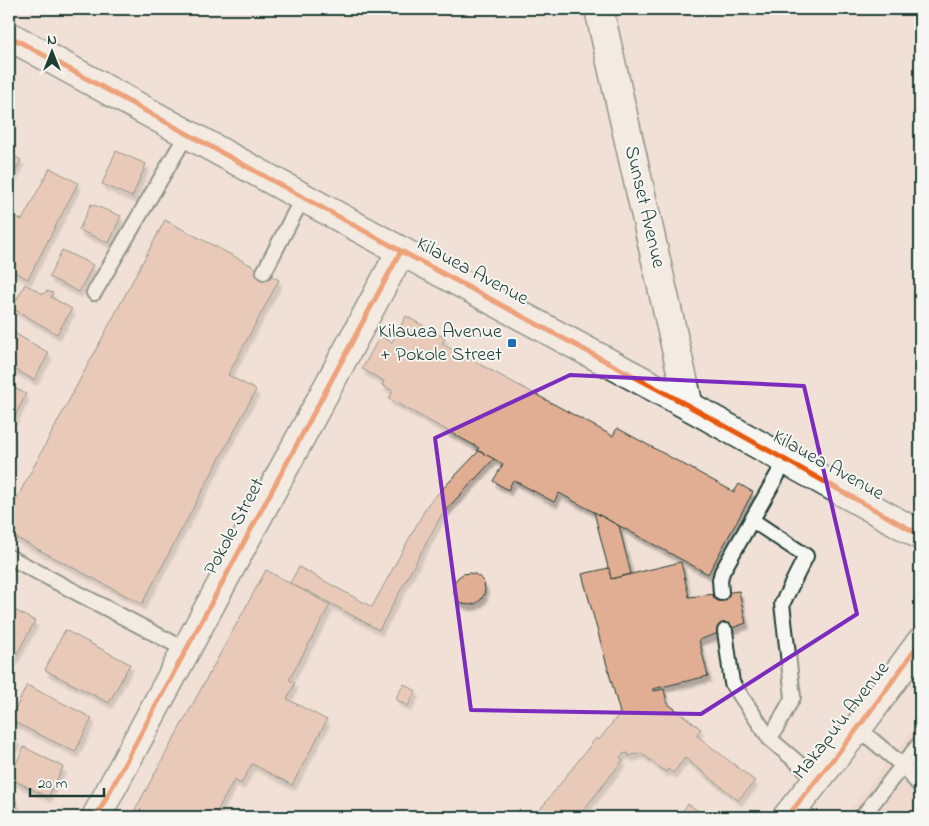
<svg xmlns="http://www.w3.org/2000/svg" width="929" height="826" viewBox="0 0 929 826" font-family="'Indie Flower',sans-serif">
<style>
.built{fill:#ecd1c2}
.building{fill:#e1ae93;stroke:#1f3d34;filter:url(#shadow)}
.lines{fill:none;stroke-linecap:round;stroke-linejoin:round}
.service-casing{stroke:#1f3d34;stroke-width:18}
.minor-casing{stroke:#1f3d34;stroke-width:31}
.tertiary-casing{stroke:#1f3d34;stroke-width:31}
.service{stroke:#f6f6f2;stroke-width:14}
.minor{stroke:#f6f6f2;stroke-width:28}
.tertiary{stroke:#f6f6f2;stroke-width:28}
.cycleway-casing{stroke:#f6f6f2;stroke-width:8}
.cycleway{stroke:#e8590c;stroke-width:5}
.marked{fill:none;stroke:#7b2cbf;stroke-width:4;stroke-linejoin:round}
.poi-dot{fill:#1f6fb2;stroke:#f6f6f2;stroke-width:2}
.labels{text-anchor:middle;dominant-baseline:central;stroke-width:4;stroke-linejoin:round;paint-order:stroke}
.street-label{font-size:20px;fill:#1f3d34;stroke:#f6f6f2}
.poi-label{font-size:20px;fill:#1f3d34;stroke:#f6f6f2;text-anchor:end}
</style>
<defs>
<filter id="shadow"><feDropShadow dx="3" dy="5.5" stdDeviation="1" flood-color="#0004"/></filter>
</defs>
<rect width="100%" height="100%" fill="#f0e0d6"/>
<filter id="ink" filterUnits="userSpaceOnUse"><feTurbulence type="fractalNoise" baseFrequency=".02" numOctaves="2"/><feDisplacementMap in="SourceGraphic" scale="10" xChannelSelector="R" yChannelSelector="G"/><feConvolveMatrix kernelMatrix="1 2 1 2 8 2 1 2 1" color-interpolation-filters="sRGB"/></filter>
<g filter="url(#ink)">
<path class="built" d="M920,721V817H844Z"/>
<g class="building">
<path d="M116,151L146,164L132,197L102,184Z"/>
<path d="M9,153L21,160L9,183Z"/>
<path d="M50,168L78,183L28,279L9,269V226L14,216L22,220Z"/>
<path d="M91,204L121,216L109,243L79,230Z"/>
<path d="M165,220L279,280L228,375L256,390L142,604L9,534V513Z"/>
<path d="M62,250L93,265L79,292L49,277Z"/>
<path d="M25,284L43,294L47,291L53,293L51,297L72,309L57,334L12,308Z"/>
<path d="M406,316L445,338L442,344L613,436L617,428L734,492L739,484L753,492L708,574L559,493L554,502L513,480L508,490L493,481L503,464L477,450L479,448L389,399L393,391L382,385L384,381L362,369L380,336L392,342Z"/>
<path d="M9,330L49,353L34,380L9,366Z"/>
<path d="M9,385L26,394L9,428Z"/>
<path d="M479,451L494,459L442,514L379,630L306,590L305,591L290,583L299,567L372,607L428,504Z"/>
<path d="M594,512L619,526L631,574L611,579Z"/>
<path d="M681,562L689,597L739,591L746,623L699,640L708,676L653,689L654,691L664,689L667,703L701,729L696,735L755,781L738,800L685,758L673,773L668,769L666,772L641,753L629,756L628,753L623,754L620,757L623,760L578,817H537L535,816L596,738L599,740L620,713L582,574L609,568L611,579Z"/>
<path d="M266,570L330,605L289,680L295,683L287,699L327,720L292,785L252,764L241,784L234,780L214,817H131Z"/>
<circle cx="469" cy="589" r="16"/>
<path d="M9,607L35,621L13,661L9,659Z"/>
<path d="M65,630L130,664L109,703L45,670Z"/>
<path d="M404,684L416,691L408,706L395,699Z"/>
<path d="M27,685L92,718L75,752L10,720Z"/>
<path d="M9,724L14,727L9,736L17,740L9,754Z"/>
<path d="M24,747L63,767L48,797L9,778Z"/>
<path d="M9,797L17,802L9,817Z"/>
<path d="M688,804L707,817H678Z"/>
</g>
<g class="lines">
<g class="service-casing">
<g id="service">
<path d="M264,272L303,197"/>
<path d="M94,293L187,134"/>
<path d="M752,520L806,556L782,604L793,697L770,739"/>
<path d="M9,557L186,650"/>
<path d="M721,593L720,580L722,572L786,460"/>
<path d="M725,631L732,683L770,739L817,779"/>
<path d="M858,728L903,766L920,786"/>
<path d="M862,817L920,743"/>
</g>
</g>
<g class="minor-casing">
<g id="minor">
<path d="M599,9L689,406"/>
<path d="M9,36L401,251L689,406L920,535"/>
<path d="M96,817L401,251"/>
</g>
</g>
<g class="tertiary-casing">
<path id="tertiary" d="M787,817L858,728L920,643"/>
</g>
<use href="#service" class="service"/>
<use href="#minor" class="minor"/>
<use href="#tertiary" class="tertiary"/>
<g class="cycleway-casing">
<g id="cycleway">
<path d="M9,36L401,251L689,406L920,535"/>
<path d="M96,817L401,251"/>
<path d="M787,817L858,728L920,643"/>
</g>
</g>
<use href="#cycleway" class="cycleway"/>
</g>
</g>
<path d="M0 0H929V826H0ZM570,375L804,386L857,614L701,714L471,710L435,438Z" fill="#f0e0d6" fill-opacity=".55" fill-rule="evenodd"/>
<path class="marked" d="M570,375L804,386L857,614L701,714L471,710L435,438Z"/>
<rect class="poi-dot" x="507" y="338" width="10" height="10" rx="2.5"/>
<g class="labels">
<g class="street-label">
<text transform="translate(644 207) rotate(77)">Sunset Avenue</text>
<text transform="translate(472 272) rotate(28)">Kilauea Avenue</text>
<text transform="translate(828 466) rotate(29)">Kilauea Avenue</text>
<text transform="translate(235 527) rotate(-62)">Pokole Street</text>
<text transform="translate(842 721) rotate(-52)">Makapu‘u Avenue</text>
</g>
<g class="poi-label">
<text x="502" y="332">Kilauea Avenue<tspan x="502" dy="23">+ Pokole Street</tspan></text>
</g>
</g>
<rect width="929" height="826" fill="none" stroke="#f6f6f2" stroke-width="30"/>
<rect x="15" y="15" width="899" height="796" fill="none" stroke="#1f3d34" stroke-width="2" filter="url(#ink)"/>
<g transform="translate(52 52)" stroke="#f6f6f2" stroke-width="4" paint-order="stroke">
<path d="M0-4L9 19L0 12L-9 19Z" fill="#1f3d34"/>
<text y="-8" font-size="14" font-weight="bold" text-anchor="middle" fill="#1f3d34">N</text>
</g>
<path d="M30 788v8h74v-8" fill="none" stroke="#1f3d34" stroke-width="2.5"/>
<text x="38" y="788" font-size="15" fill="#1f3d34" stroke="#f6f6f2" stroke-width="4" paint-order="stroke">20 m</text>
</svg>
